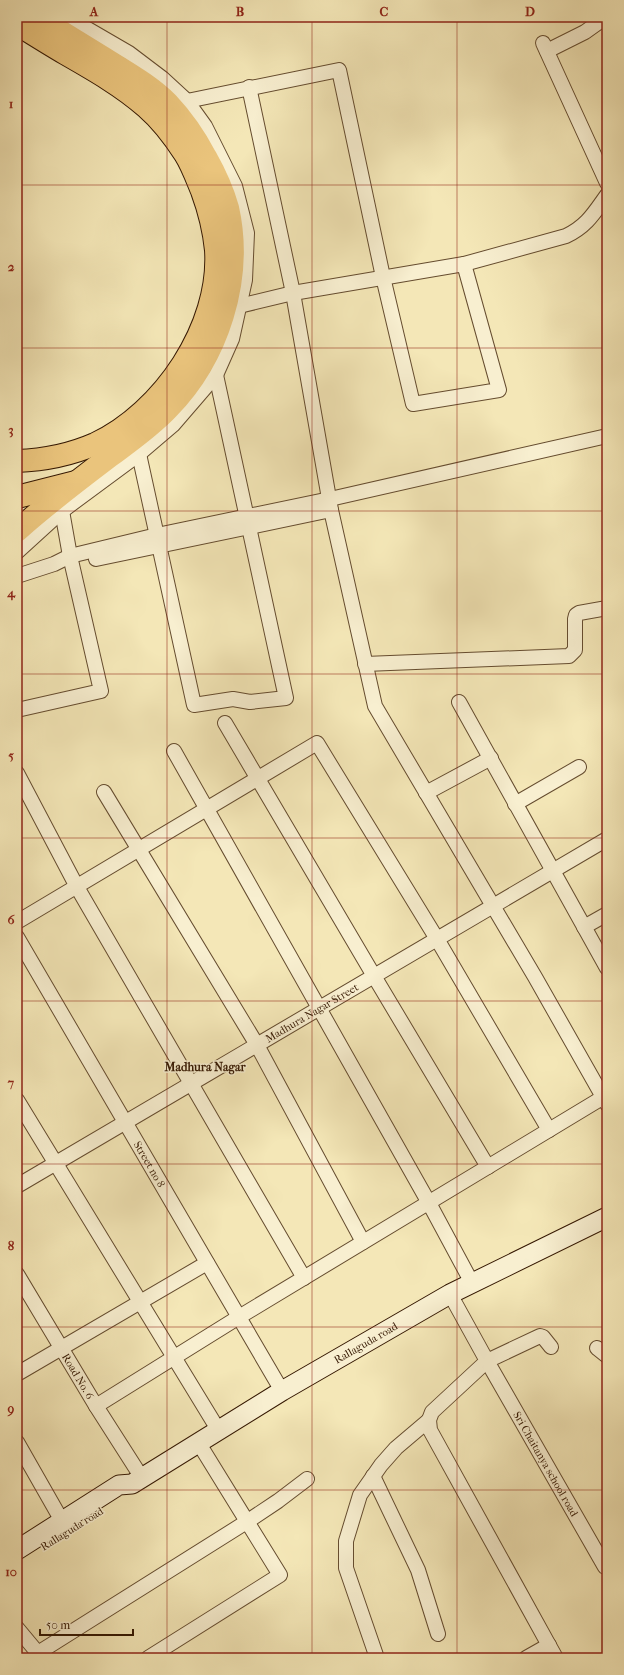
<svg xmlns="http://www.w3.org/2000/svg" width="624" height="1675" viewBox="0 0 624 1675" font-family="'IM FELL French Canon',serif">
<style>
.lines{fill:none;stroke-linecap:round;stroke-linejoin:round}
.minor-casing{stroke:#654c2f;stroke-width:16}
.secondary-casing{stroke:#351802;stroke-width:21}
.primary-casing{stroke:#351802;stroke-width:24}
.trunk-casing{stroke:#351802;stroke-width:24}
.minor{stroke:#f8efd0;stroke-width:14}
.secondary{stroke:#f8efd0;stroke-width:19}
.primary{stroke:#eac47c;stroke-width:22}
.trunk{stroke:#eac47c;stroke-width:22}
.grid{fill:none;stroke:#8f2418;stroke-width:1;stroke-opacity:0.55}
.labels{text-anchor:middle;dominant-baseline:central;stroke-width:3;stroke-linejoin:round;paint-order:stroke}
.street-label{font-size:11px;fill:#351802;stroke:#f8efd0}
.neighbourhood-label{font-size:12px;font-weight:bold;fill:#351802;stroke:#f8efd0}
.neatline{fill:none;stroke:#8f2418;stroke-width:1.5}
.grid-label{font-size:13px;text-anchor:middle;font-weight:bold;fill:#8f2418}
</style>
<rect width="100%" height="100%" fill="#f4e7b7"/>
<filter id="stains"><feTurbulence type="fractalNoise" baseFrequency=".005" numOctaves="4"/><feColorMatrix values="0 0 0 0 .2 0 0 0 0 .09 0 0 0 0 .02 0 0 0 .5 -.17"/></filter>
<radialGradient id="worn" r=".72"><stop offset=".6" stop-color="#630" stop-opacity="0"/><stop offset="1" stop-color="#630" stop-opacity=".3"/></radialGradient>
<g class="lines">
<g class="minor-casing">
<g id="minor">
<path d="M543,43L607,183"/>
<path d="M547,51L585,32L606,17"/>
<path d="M249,87L293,293L331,510L375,706L535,977L607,1104"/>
<path d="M187,101L339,70L383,277L413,404L499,390L464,264"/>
<path d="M239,306L293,293L464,264L566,236C587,226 594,213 607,195"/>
<path d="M139,454L194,705L233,699L250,702L286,698L216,375"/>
<path d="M17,552L62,511L139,454L173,425L198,396L216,375L232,339L245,280L247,233L235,186L205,126L187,101L162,78L129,53L67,17"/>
<path d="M96,559L331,510"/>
<path d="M17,576L54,564L70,556L157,535L330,499L607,436"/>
<path d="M365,664L569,656L575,650V619L576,615L579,613L607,608"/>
<path d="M459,702L607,968"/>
<path d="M17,710L101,691L70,556L62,511"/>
<path d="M225,723L374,976L488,1167"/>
<path d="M174,751L429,1203L472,1283"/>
<path d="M17,773L77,887L304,1278"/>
<path d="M104,792L257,1045L363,1242"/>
<path d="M426,793L491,758"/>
<path d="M515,804L579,767"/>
<path d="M17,922L317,743L437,939L549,1130"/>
<path d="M584,927L607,914"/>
<path id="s1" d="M17,937L282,1391"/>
<path d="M17,1100L219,1431"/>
<path id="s2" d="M17,1186L607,839"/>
<path id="s3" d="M17,1274L96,1406L142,1478"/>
<path d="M450,1294L487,1361L432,1412L429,1420L430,1430L556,1658"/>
<path id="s4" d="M551,1347L543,1337L540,1336L487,1361L605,1567"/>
<path d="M597,1348L607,1356"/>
<path d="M17,1374L207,1263"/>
<path d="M96,1406L239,1317L607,1095"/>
<path d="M17,1442L62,1521"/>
<path d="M373,1476L418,1570L438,1634"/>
<path d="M17,1628L42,1658"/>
<path d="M38,1653L248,1521L278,1501L307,1479"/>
<path d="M148,1658L280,1575L198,1442"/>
<path d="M377,1658L346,1568V1541L360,1495L381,1465L396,1448L429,1420"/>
<path d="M526,1658L549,1645"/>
</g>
</g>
<g class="secondary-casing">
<g id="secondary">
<path id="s5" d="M17,1550L119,1485L132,1484L282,1391L450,1294L607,1217"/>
</g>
</g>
<g class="primary-casing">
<g id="primary">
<path d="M17,24C33,34 49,44 66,54C94,70 122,86 146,107C161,120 174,137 185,154C192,165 197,179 202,191C209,210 214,230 216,250C221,327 163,412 95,444C70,455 44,460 17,461"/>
<path d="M17,531C47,504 79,480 112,455C131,441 151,427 168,409C218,358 244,279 228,208C223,190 215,173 206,157C196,138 183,119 168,103C150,85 128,73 106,59C83,45 61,31 38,17"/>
</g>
</g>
<g class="trunk-casing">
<path id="trunk" d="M17,497L76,482"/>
</g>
<use href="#minor" class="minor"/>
<use href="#secondary" class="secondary"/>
<use href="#primary" class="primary"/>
<use href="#trunk" class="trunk"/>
</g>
<path class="grid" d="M167,17V1658M312,17V1658M457,17V1658M17,185H607M17,348H607M17,511H607M17,674H607M17,838H607M17,1001H607M17,1164H607M17,1327H607M17,1490H607"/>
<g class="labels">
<g class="street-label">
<text stroke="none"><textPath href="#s2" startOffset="342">Madhura Nagar Street</textPath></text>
<text stroke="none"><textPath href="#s1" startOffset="263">Street no 8</textPath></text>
<text stroke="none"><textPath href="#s5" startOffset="407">Rallaguda road</textPath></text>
<text stroke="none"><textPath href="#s3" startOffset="119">Road No. 6</textPath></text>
<text stroke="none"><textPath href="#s4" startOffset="193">Sri Chaitanya school road</textPath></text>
<text transform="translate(72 1529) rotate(-32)">Rallaguda road</text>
</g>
<g class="neighbourhood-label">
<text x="205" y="1067">Madhura Nagar</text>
</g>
</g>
<rect width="624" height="1675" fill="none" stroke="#f4e7b7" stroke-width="44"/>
<path d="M40 1629v6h93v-6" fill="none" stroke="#351802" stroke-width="2"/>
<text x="46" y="1629" font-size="12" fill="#351802" stroke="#f8efd0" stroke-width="3" paint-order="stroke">50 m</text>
<rect x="22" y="22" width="580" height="1631" class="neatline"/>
<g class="grid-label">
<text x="94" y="16">A</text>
<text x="240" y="16">B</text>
<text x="384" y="16">C</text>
<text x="530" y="16">D</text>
<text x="11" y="108">1</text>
<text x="11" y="271">2</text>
<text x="11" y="434">3</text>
<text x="11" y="597">4</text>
<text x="11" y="760">5</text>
<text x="11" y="924">6</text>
<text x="11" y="1087">7</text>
<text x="11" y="1250">8</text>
<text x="11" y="1413">9</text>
<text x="11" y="1576">10</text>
</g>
<rect width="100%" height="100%" filter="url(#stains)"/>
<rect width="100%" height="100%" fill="url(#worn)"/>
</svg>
